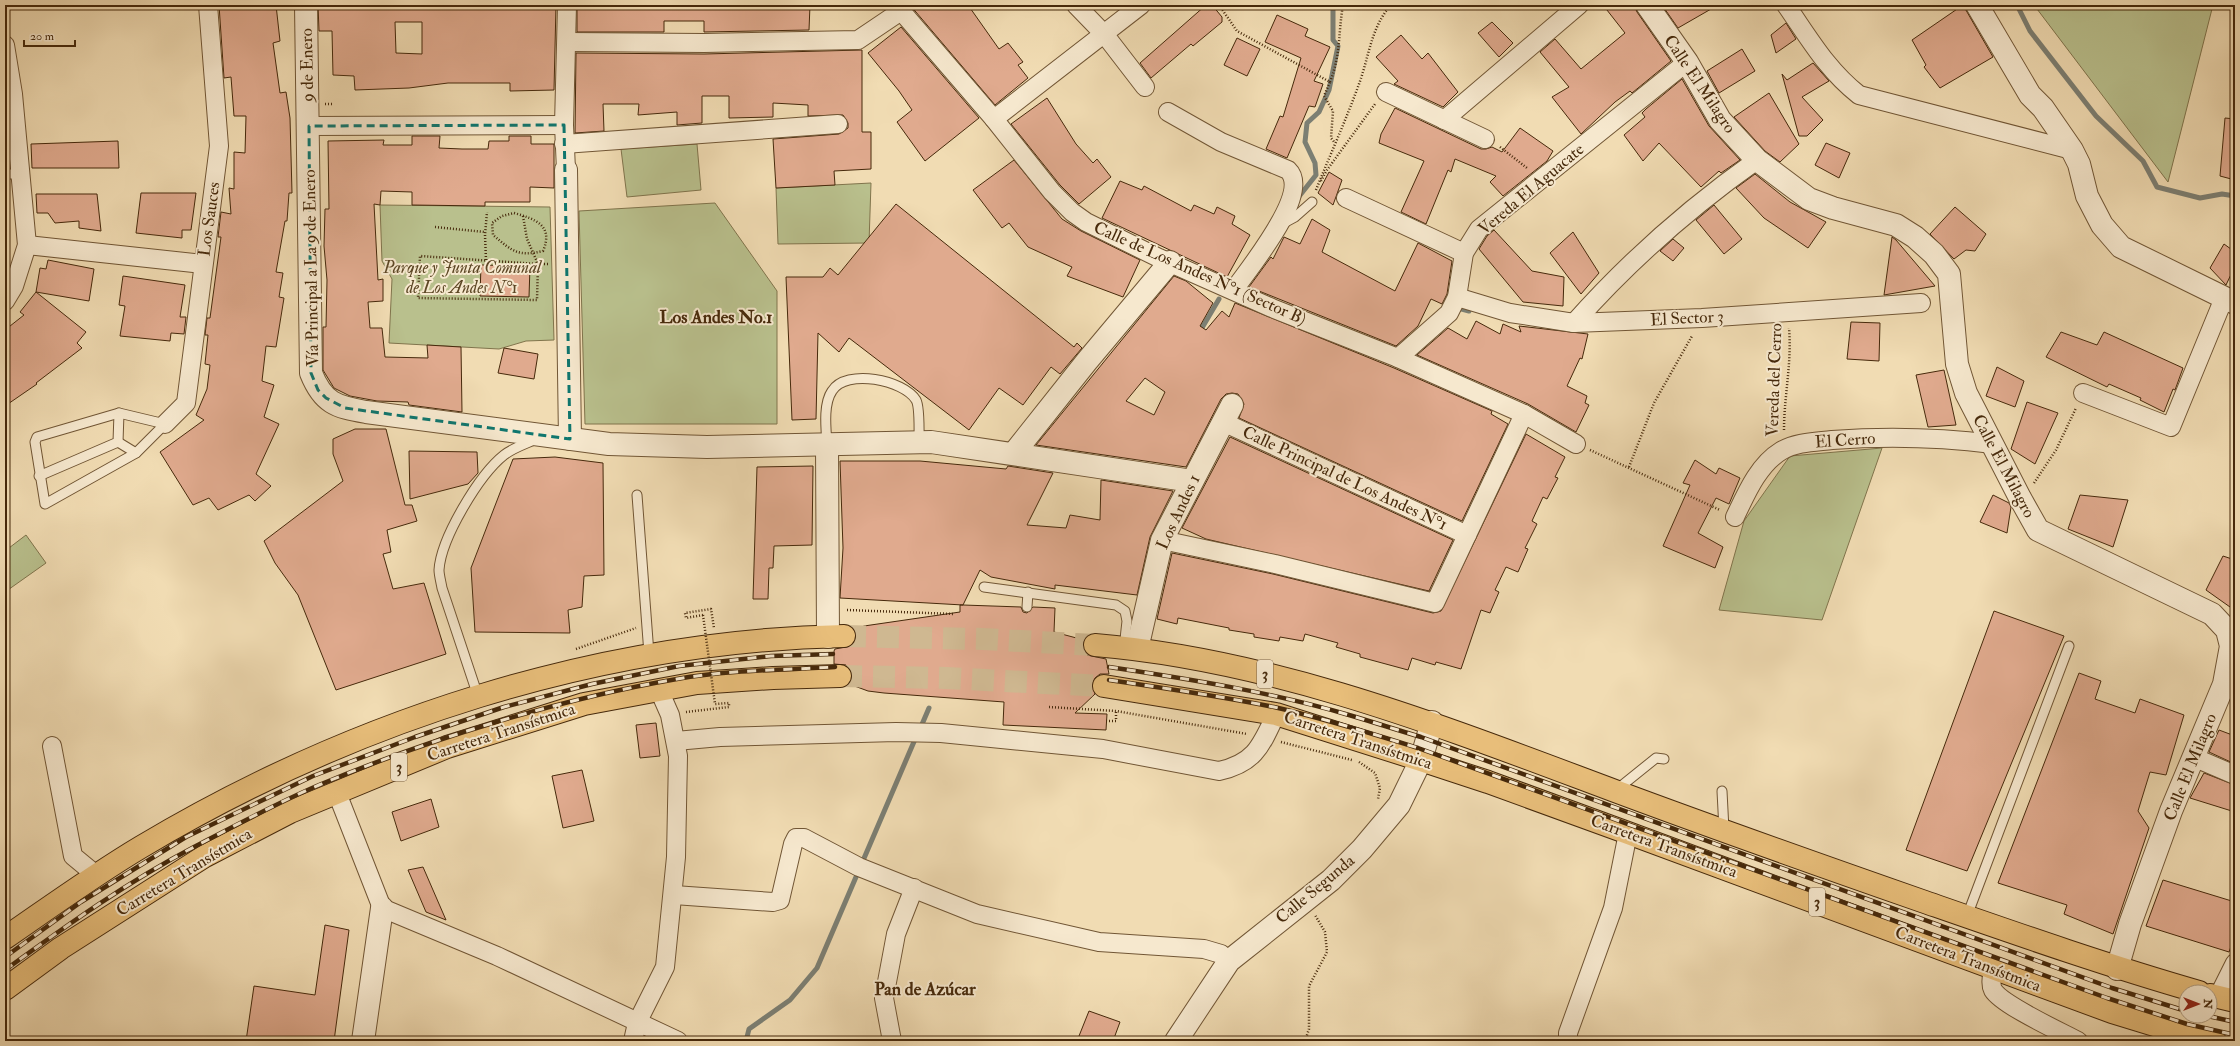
<svg xmlns="http://www.w3.org/2000/svg" width="2240" height="1046" viewBox="0 0 2240 1046" font-family="'IM FELL Double Pica',serif">
<style>
.green{fill:#b9c08d;stroke:#80744c}
.lines{fill:none;stroke-linecap:round;stroke-linejoin:round}
.stream{stroke:#7c7f73;stroke-width:5}
.building{fill:#e0aa8e;stroke:#46290b;fill-rule:evenodd}
.primary-tunnel{stroke:#cfb891;stroke-width:22;stroke-dasharray:22 11;stroke-linecap:butt}
.service-casing{stroke:#715635;stroke-width:11}
.minor-casing{stroke:#715635;stroke-width:20}
.tertiary-casing{stroke:#715635;stroke-width:24}
.primary-casing{stroke:#46290b;stroke-width:24}
.path{stroke:#46290b;stroke-width:2.5;stroke-dasharray:1 2;stroke-linecap:butt}
.service{stroke:#f6e8ce;stroke-width:9}
.minor{stroke:#f6e8ce;stroke-width:18}
.tertiary{stroke:#f6e8ce;stroke-width:22}
.primary{stroke:#e8be7a;stroke-width:22}
.rail-casing{stroke:#46290b;stroke-width:4.5}
.rail{stroke:#f6e8ce;stroke-width:3;stroke-dasharray:9;stroke-linecap:butt}
.path-bridge{stroke:#46290b;stroke-width:2.5;stroke-dasharray:1 2;stroke-linecap:butt}
.marked{fill:none;stroke:#0f766e;stroke-width:3;stroke-dasharray:8 5;stroke-linejoin:round}
.labels{text-anchor:middle;dominant-baseline:central;stroke-width:4;stroke-linejoin:round;paint-order:stroke}
.shield{fill:#f6e8ce;stroke:#7b6246;stroke-width:1}
.shield-label{font-size:16px;font-weight:bold;fill:#46290b}
.street-label{font-size:17px;fill:#46290b;stroke:#f6e8ce}
.park-label{font-size:17px;font-style:italic;fill:#5d4725;stroke:#f6e8ce}
.neighbourhood-label{font-size:18px;font-weight:bold;fill:#46290b;stroke:#f6e8ce}
</style>
<rect width="100%" height="100%" fill="#f1dcb3"/>
<filter id="stains"><feTurbulence type="fractalNoise" baseFrequency=".005" numOctaves="4"/><feColorMatrix values="0 0 0 0 .2 0 0 0 0 .09 0 0 0 0 .02 0 0 0 .5 -.17"/></filter>
<radialGradient id="worn" r=".72"><stop offset=".6" stop-color="#630" stop-opacity="0"/><stop offset="1" stop-color="#630" stop-opacity=".3"/></radialGradient>
<g class="green">
<path d="M2034,5H2213L2168,182Z"/>
<path d="M697,144L701,190L627,197L621,149Z"/>
<path d="M871,183L869,243L778,244L776,188Z"/>
<path d="M715,203L777,291V424H585L579,211Z"/>
<path d="M380,205L550,207L554,340L526,341L499,349L389,343L392,279L382,261Z"/>
<path d="M1882,448L1822,620L1719,610L1744,521L1790,456Z"/>
<path d="M26,535L46,563L5,592V551Z"/>
</g>
<g class="lines">
<g class="stream">
<path d="M2017,5L2030,31L2096,116L2143,161L2157,187L2200,198L2222,194L2235,196"/>
<path d="M1297,199L1316,175L1315,163L1305,142L1307,123L1319,112L1329,90L1338,46L1333,40V8"/>
<path d="M1458,308L1469,311"/>
<path d="M1199,333L1219,299"/>
<path d="M920,729L929,708"/>
<path d="M746,1041L749,1029L790,1000L817,968L916,737"/>
</g>
</g>
<g class="building">
<path d="M219,5H276L280,41L273,43L280,93L286,92L290,118L292,193H289L287,221H285L276,272L283,273L279,297L284,298L276,347L266,346L262,381L274,385L264,417L279,424L256,474L271,486L255,501L249,495L218,510L209,498L193,505L160,452L204,420L196,415L207,389L210,365L205,364L208,335H205L207,318H210L221,237H218L221,212L231,214L229,188L234,189V152L245,153L246,116H234L231,77L224,78Z"/>
<path d="M318,5H556L554,90L510,91V83H448L409,88L355,90L354,76L333,75L332,31H319ZM395,22H422V54L396,53Z"/>
<path d="M577,5H810L809,30L704,32V21H664V32H577Z"/>
<path d="M910,5H968L999,49L1008,43L1023,62L1018,65L1028,78L995,105Z"/>
<path d="M1206,5H1212L1222,17V22L1193,46L1191,44L1151,78L1140,63Z"/>
<path d="M1603,5H1634L1637,12L1671,61L1632,93L1630,91L1615,102L1581,134L1552,97L1569,87L1540,52L1555,39L1581,69L1625,33Z"/>
<path d="M1662,5H1718L1678,28Z"/>
<path d="M1963,5L1993,57L1940,88L1924,67L1926,65L1912,40Z"/>
<path d="M1277,15L1308,29L1305,36L1330,47L1314,81L1323,84L1315,107L1309,106L1287,158L1266,149L1280,116L1283,117L1301,58L1265,42Z"/>
<path d="M1492,22L1513,43L1499,57L1478,33Z"/>
<path d="M1786,23L1796,39L1776,53L1771,35Z"/>
<path d="M901,27L979,118L925,161L897,122L912,110L899,91L868,53Z"/>
<path d="M1401,35L1422,59L1428,53L1458,92L1443,107L1394,84L1398,81L1376,57Z"/>
<path d="M1237,38L1260,49L1247,76L1224,65Z"/>
<path d="M1742,49L1755,71L1719,93L1707,71Z"/>
<path d="M862,50V132H871V169L834,171L835,185L776,188L773,139L839,134L848,128V123L843,115L808,116V105L773,103V117L729,118V96H702V123L677,125V112L638,115L639,104H603L604,131L575,133L576,53L704,54Z"/>
<path d="M1813,63L1829,81L1802,97L1823,120L1807,136H1799L1782,74L1787,80Z"/>
<path d="M1682,79L1709,126L1740,160L1721,173L1719,171L1701,187L1659,143L1643,161L1624,135L1645,117L1642,113L1646,109Z"/>
<path d="M1769,93L1799,144L1780,162L1765,151L1734,117Z"/>
<path d="M1047,98L1076,144L1093,163L1097,159L1111,177L1079,204L1060,185L1011,124Z"/>
<path d="M1395,108L1481,149H1486L1492,147L1502,152L1520,128L1553,151L1547,161L1503,196L1490,182L1496,176L1455,159L1451,172L1448,170L1426,224L1401,212L1424,161L1379,143L1381,134Z"/>
<path d="M2225,118L2235,119V180L2220,176Z"/>
<path d="M412,136H440L439,148L462,149H488L489,141H509V136H531V144H554V188L530,187V202H485V206L412,205V192L381,191L380,205L374,204L378,280L383,279V301L368,302L370,328H382L385,357L428,358L427,345L461,347L462,412L409,405L408,402L377,401L350,396L334,388L323,370V327H326L327,280L324,246L325,209H329L328,141L384,140L383,145H412Z"/>
<path d="M118,141L119,168H32L31,144Z"/>
<path d="M1826,143L1850,153L1839,178L1815,165Z"/>
<path d="M1014,160L1062,219L1081,231L1140,260L1123,297L1067,276L1072,267L1028,247L1009,223L1002,228L973,190Z"/>
<path d="M1329,172L1342,180L1333,205L1318,193Z"/>
<path d="M1755,174L1790,202L1826,222L1808,248L1764,218L1736,188Z"/>
<path d="M1120,181L1142,190L1144,186L1191,211L1194,205L1214,214L1217,207L1235,216L1232,224L1250,235L1227,277L1102,218Z"/>
<path d="M141,193H196L191,230H182V238L136,233Z"/>
<path d="M36,194H97L101,231L79,228V221L55,223L48,213H37Z"/>
<path d="M896,204L1074,347L1077,343L1082,348L1060,374L1051,367L1023,405L999,388L969,430L849,338L839,352L818,333L816,419L792,420L786,277H823L830,268L838,275Z"/>
<path d="M1714,205L1742,239L1724,254L1696,220Z"/>
<path d="M1955,207L1986,234L1975,251L1966,250L1954,259L1930,234Z"/>
<path d="M1312,219L1330,230L1322,252L1395,291L1418,243L1452,261L1447,294L1442,304L1431,299L1418,326L1396,346L1249,287L1271,257L1273,259L1284,237L1300,244Z"/>
<path d="M1494,230L1532,271L1564,277L1563,306L1523,302L1479,249L1487,236Z"/>
<path d="M1573,232L1599,273L1581,294L1550,253Z"/>
<path d="M1892,237L1896,240L1935,286L1884,295Z"/>
<path d="M1673,239L1684,248L1673,261L1660,251Z"/>
<path d="M2224,244L2235,252V266L2226,285L2210,268Z"/>
<path d="M48,260L94,269L89,301L36,292L40,268L46,269Z"/>
<path d="M481,265L530,266L529,297L480,296Z"/>
<path d="M123,276L185,285L180,317H186L184,334L171,333L170,341L120,336L125,306L119,305Z"/>
<path d="M1174,276L1186,281L1213,303L1200,326L1206,330L1222,311L1229,317L1235,303L1394,368L1492,411L1491,414L1508,424L1462,521L1239,418L1244,404L1238,394L1232,393L1226,394L1221,399L1186,467L1036,445ZM1145,378L1165,392L1154,415L1126,401Z"/>
<path d="M36,292L86,332L77,343L82,348L36,383L37,384L5,406V330L24,315L20,312Z"/>
<path d="M1476,321L1500,334L1503,324L1521,332L1519,326L1588,334L1582,359L1580,358L1567,386L1587,396L1585,403L1589,405L1576,432L1528,404L1417,355L1448,328L1467,339Z"/>
<path d="M1851,322L1880,323L1879,361L1847,359Z"/>
<path d="M2061,332L2097,345L2104,332L2183,368L2175,390L2173,389L2164,412L2140,400L2141,398L2109,384L2107,387L2046,357Z"/>
<path d="M504,348L538,354L534,379L498,373Z"/>
<path d="M1997,367L2024,381L2015,407L1986,396Z"/>
<path d="M1944,370L1956,425L1928,427L1916,375Z"/>
<path d="M2027,402L2058,413L2035,464L2011,449Z"/>
<path d="M355,429H386L405,505H412L417,521L387,530L391,552L383,554L393,589L424,583L446,654L336,690L298,595L275,563L264,541L343,481L333,454V439Z"/>
<path d="M1526,434L1565,457L1555,477L1558,478L1547,499L1543,497L1532,521L1537,524L1525,548L1528,549L1518,572L1506,567L1495,590L1499,592L1490,613L1481,610L1461,669L1436,662L1435,665L1412,658L1408,670L1360,657V654L1336,647L1338,643L1305,634L1303,641L1280,637L1279,641L1254,637V634L1229,630V628L1178,618L1177,624L1157,619L1172,553L1273,574L1433,613L1441,611Z"/>
<path d="M1230,437L1453,540L1429,591L1206,539L1182,528Z"/>
<path d="M409,451L477,452L478,473L468,484L410,499Z"/>
<path d="M555,457L603,463L604,575L584,576L582,607L568,610L570,633L475,632L471,568L513,459Z"/>
<path d="M1695,460L1716,474L1719,468L1740,478L1729,504L1716,498L1698,533L1723,547L1715,568L1663,546L1690,485L1683,483Z"/>
<path d="M840,461H920L1006,469L1008,466L1053,473L1027,525L1066,528L1070,515L1100,520L1101,480L1173,491L1150,537L1137,595L1055,585V589L991,577L980,570L963,605L1021,607L1023,612L1027,613L1033,607L1055,608L1054,632L1084,640L1083,650L1087,655L1106,659L1109,674H1100L1095,678L1092,684L1095,694L1075,713L1107,714L1106,730L1003,725L1004,702L884,693L868,691L849,684L852,676L851,670L846,665L834,664V651L835,649L851,646L855,641V630L864,626L960,612V605H963L840,598L843,548Z"/>
<path d="M813,466L812,545L774,546L773,568H769L768,599H753L757,467Z"/>
<path d="M1993,495L2009,503L2011,507L2007,533L1980,522Z"/>
<path d="M2080,495L2128,500L2113,547L2068,529Z"/>
<path d="M2223,556L2235,560V597L2230,607L2206,590Z"/>
<path d="M1994,611L2064,636L1967,871L1906,850Z"/>
<path d="M2079,673L2101,681L2095,699L2135,713L2140,699L2184,715L2166,775L2150,772L2138,811L2149,828L2113,934L2064,914L2067,905L1998,883Z"/>
<path d="M656,723L660,756L640,758L636,725Z"/>
<path d="M2219,730L2235,736V764L2209,752Z"/>
<path d="M582,770L594,821L563,828L552,776Z"/>
<path d="M2204,773L2235,785V812L2190,798Z"/>
<path d="M431,799L439,827L401,841L392,812Z"/>
<path d="M423,867L446,920L426,912L408,870Z"/>
<path d="M2163,880L2235,902V936L2229,952L2146,926Z"/>
<path d="M325,925L349,930L334,1041H246L254,986L315,995Z"/>
<path d="M1089,1011L1120,1022L1113,1041H1077Z"/>
</g>
<g class="lines">
<g class="primary-tunnel">
<path d="M844,636L982,639L1095,645"/>
<path d="M840,676L946,678L1104,686"/>
</g>
<g class="service-casing">
<g id="service">
<path d="M5,174H19"/>
<path d="M1282,224L1295,217L1312,202"/>
<path d="M119,413L165,424L136,453L45,504L35,442L37,437Z"/>
<path d="M118,442L136,453"/>
<path d="M827,444C826,429 823,404 832,391C846,368 904,380 916,400C920,407 919,433 919,442"/>
<path d="M39,476L118,442L119,413"/>
<path d="M637,495L649,654"/>
<path d="M984,587L1116,605L1125,611L1127,621L1124,648"/>
<path d="M1027,607L1028,592"/>
<path d="M478,696L442,588C441,582 439,575 439,570C441,538 479,475 504,455C513,448 525,444 534,440"/>
<path d="M1615,791L1656,758L1664,759"/>
<path d="M1722,791L1724,830"/>
<path d="M1967,916L2069,646"/>
</g>
</g>
<g class="minor-casing">
<g id="minor">
<path d="M896,5L994,119L1052,192L1072,212L1086,222L1159,258L1272,308L1398,358L1524,414L1576,444"/>
<path d="M1076,5L1105,35L1145,87"/>
<path d="M1786,5C1809,38 1827,70 1859,95L2072,150"/>
<path d="M567,42L704,43L858,40L901,11"/>
<path d="M5,45L13,94L27,245L14,286L5,301"/>
<path d="M1386,92L1485,139"/>
<path d="M1168,112L1221,142L1288,170C1312,193 1249,268 1234,290"/>
<path d="M994,119L1141,5"/>
<path d="M1444,120L1579,5"/>
<path d="M309,126L564,125"/>
<path d="M564,144L838,124"/>
<path d="M566,170L564,125L567,5"/>
<path d="M1346,198L1464,253"/>
<path d="M27,245L203,264"/>
<path d="M1457,297L1510,313L1574,323L1702,318L1921,303"/>
<path d="M1574,323C1629,261 1689,208 1757,160"/>
<path d="M1398,358L1449,313L1457,297L1464,253L1479,229L1687,62"/>
<path d="M2083,393L2171,427L2224,298"/>
<path d="M1223,422L1467,535"/>
<path d="M165,424L186,403L219,146L208,5"/>
<path d="M1735,517C1746,494 1758,465 1781,451C1796,442 1815,442 1832,440C1888,436 1937,437 1993,444"/>
<path d="M1162,540L1275,564L1435,603L1524,414"/>
<path d="M676,741L720,737L896,732L941,733L1103,749L1219,771C1255,763 1261,746 1276,714"/>
<path d="M52,746L73,856L96,875"/>
<path d="M2193,757L2235,775"/>
<path d="M337,793L382,908L497,956L678,1041"/>
<path d="M674,895L773,902L780,900L793,844L796,838H804L859,867L977,914L1099,942L1204,949L1221,954L1229,961"/>
<path d="M1993,969C1992,976 1990,984 1993,990C2002,1005 2061,1032 2078,1041"/>
<path d="M2218,997L2235,963"/>
<path d="M633,1041L637,1023L665,967L676,857L678,756L670,715L659,690"/>
<path d="M892,1041L884,998L896,934L914,888"/>
<path d="M1568,1041V1033L1613,908L1628,833"/>
</g>
</g>
<g class="tertiary-casing">
<g id="tertiary">
<path d="M306,5L311,373C323,403 336,407 366,412L609,444L707,447L931,442L1192,481"/>
<path d="M1647,5L1687,62L1720,120L1757,160L1809,199L1833,208L1896,225L1915,237L1934,254L1949,274L1957,364L1966,393L2020,498L2038,530L2212,614L2227,630L2231,646L2224,684L2171,811L2130,924L2117,969"/>
<path d="M1977,5L2030,95L2043,108L2072,150L2079,164L2087,196L2102,225L2121,247L2235,303"/>
<path d="M566,170L570,439"/>
<path d="M827,444L828,637"/>
<path d="M1014,453L1087,361L1170,262"/>
<path d="M1137,649L1162,540L1232,405"/>
<path d="M363,1041L382,908"/>
<path d="M1176,1041L1229,961L1331,880L1362,849L1399,805L1421,760L1432,722"/>
</g>
</g>
<g class="primary-casing">
<g id="primary">
<path d="M1095,645C1276,660 1446,728 1615,791C1717,829 1819,865 1922,901C2014,933 2105,965 2199,992"/>
<path d="M1104,686L1276,714L1421,760L1488,782L1628,833L2112,1012L2197,1038L2215,1041"/>
<path d="M5,938C50,907 94,875 141,847C352,721 597,641 844,636"/>
<path d="M5,989L61,948L205,856L290,812L447,747L584,704L659,690L697,683L773,678L840,676"/>
<path d="M2210,995L2235,1001"/>
</g>
</g>
<g class="path">
<path d="M1219,5L1237,31L1330,82L1324,96L1333,111L1331,138L1335,143"/>
<path d="M1330,82C1341,54 1338,34 1343,5"/>
<path d="M325,104H334"/>
<path d="M1500,147L1527,168"/>
<path d="M1321,181L1327,170L1375,104"/>
<path d="M1316,190C1330,155 1346,120 1359,84C1369,57 1371,27 1391,5"/>
<path d="M514,213C535,219 554,225 543,251C518,257 512,251 493,235L492,223L502,216Z"/>
<path d="M523,216L527,239L538,264L537,300L418,298L420,256L538,264H549"/>
<path d="M435,227L485,232"/>
<path d="M486,260L485,235L487,212"/>
<path d="M1784,430C1784,396 1792,363 1789,328"/>
<path d="M1590,450L1720,510"/>
<path d="M1629,467L1654,403L1692,336"/>
<path d="M2034,483L2056,450L2076,408"/>
<path d="M847,610L954,614"/>
<path d="M703,615L686,618L685,613L711,609L714,628"/>
<path d="M576,649L636,628"/>
<path d="M1049,707L1116,711L1247,734"/>
<path d="M686,712L729,707V703L715,704"/>
<path d="M1106,721H1116V711"/>
<path d="M1281,742L1352,760"/>
<path d="M1359,762L1375,773L1380,788L1378,799"/>
<path d="M1305,1041L1309,1029V986L1327,952L1325,932L1315,915"/>
</g>
<use href="#service" class="service"/>
<use href="#minor" class="minor"/>
<use href="#tertiary" class="tertiary"/>
<use href="#primary" class="primary"/>
<g class="rail-casing">
<g id="rail">
<path d="M1109,667C1189,679 1271,692 1349,715C1373,722 1397,730 1421,737L2112,988L2186,1011"/>
<path d="M1109,680C1164,688 1219,696 1274,707C1323,718 1370,733 1418,748L2107,998L2187,1024L2235,1035"/>
<path d="M5,957L81,902L186,837L313,776L415,737L504,707L592,684L679,666L771,656L833,654"/>
<path d="M5,970C66,926 127,882 194,847C234,826 277,803 319,785C429,739 560,699 677,679C728,670 783,670 835,667"/>
<path d="M2208,1016L2235,1022"/>
</g>
</g>
<use href="#rail" class="rail"/>
<path class="path-bridge" d="M703,615L715,704"/>
</g>
<path class="marked" d="M564,125L570,439L345,408L326,398L318,390L311,373L309,126Z"/>
<g class="labels">
<g class="shield">
<rect x="1257" y="660" width="16" height="28" rx="3"/>
<rect x="391" y="753" width="16" height="28" rx="3"/>
<rect x="1809" y="888" width="16" height="28" rx="3"/>
</g>
<g class="shield-label">
<text x="1265" y="674">3</text>
<text x="399" y="767">3</text>
<text x="1817" y="902">3</text>
</g>
<g class="street-label">
<text transform="translate(307 65) rotate(-91)">9 de Enero</text>
<text transform="translate(1700 84) rotate(56)">Calle El Milagro</text>
<text transform="translate(1531 189) rotate(-40)">Vereda El Aguacate</text>
<text transform="translate(209 219) rotate(-82)">Los Sauces</text>
<text transform="translate(311 268) rotate(-91)">Vía Principal a La 9 de Enero</text>
<text transform="translate(1200 273) rotate(24)">Calle de Los Andes N°1 (Sector B)</text>
<text transform="translate(1687 318) rotate(-3)">El Sector 3</text>
<text transform="translate(1774 380) rotate(-88)">Vereda del Cerro</text>
<text transform="translate(1845 440) rotate(-4)">El Cerro</text>
<text transform="translate(2004 466) rotate(62)">Calle El Milagro</text>
<text transform="translate(1345 478) rotate(25)">Calle Principal de Los Andes N°1</text>
<text transform="translate(1178 512) rotate(-65)">Los Andes 1</text>
<text transform="translate(501 732) rotate(-18)">Carretera Transístmica</text>
<text transform="translate(1358 740) rotate(18)">Carretera Transístmica</text>
<text transform="translate(2190 767) rotate(-68)">Calle El Milagro</text>
<text transform="translate(1664 846) rotate(20)">Carretera Transístmica</text>
<text transform="translate(184 872) rotate(-31)">Carretera Transístmica</text>
<text transform="translate(1315 889) rotate(-40)">Calle Segunda</text>
<text transform="translate(1968 959) rotate(21)">Carretera Transístmica</text>
</g>
<g class="park-label">
<text x="462" y="267">Parque y Junta Comunal<tspan x="462" dy="20">de Los Andes N°1</tspan></text>
</g>
<g class="neighbourhood-label">
<text x="716" y="317">Los Andes No.1</text>
<text x="925" y="989">Pan de Azúcar</text>
</g>
</g>
<rect width="2240" height="1046" fill="none" stroke="#f1dcb3" stroke-width="20"/>
<rect x="6" y="6" width="2228" height="1034" fill="none" stroke="#46290b" stroke-width="2"/>
<rect x="10" y="10" width="2220" height="1026" fill="none" stroke="#46290b"/>
<g transform="translate(2198 1004) rotate(90)"><circle r="19" fill="#f6e8ce" stroke="#b09c80"/>
<path d="M0-3L7 15L0 10L-7 15Z" fill="#8f2418"/>
<text y="-6" font-size="11" font-weight="bold" text-anchor="middle" fill="#46290b">N</text>
</g>
<path d="M24 40v6h51v-6" fill="none" stroke="#46290b" stroke-width="2"/>
<text x="30" y="40" font-size="12" fill="#46290b" stroke="#f6e8ce" stroke-width="3" paint-order="stroke">20 m</text>
<rect width="100%" height="100%" filter="url(#stains)"/>
<rect width="100%" height="100%" fill="url(#worn)"/>
</svg>
